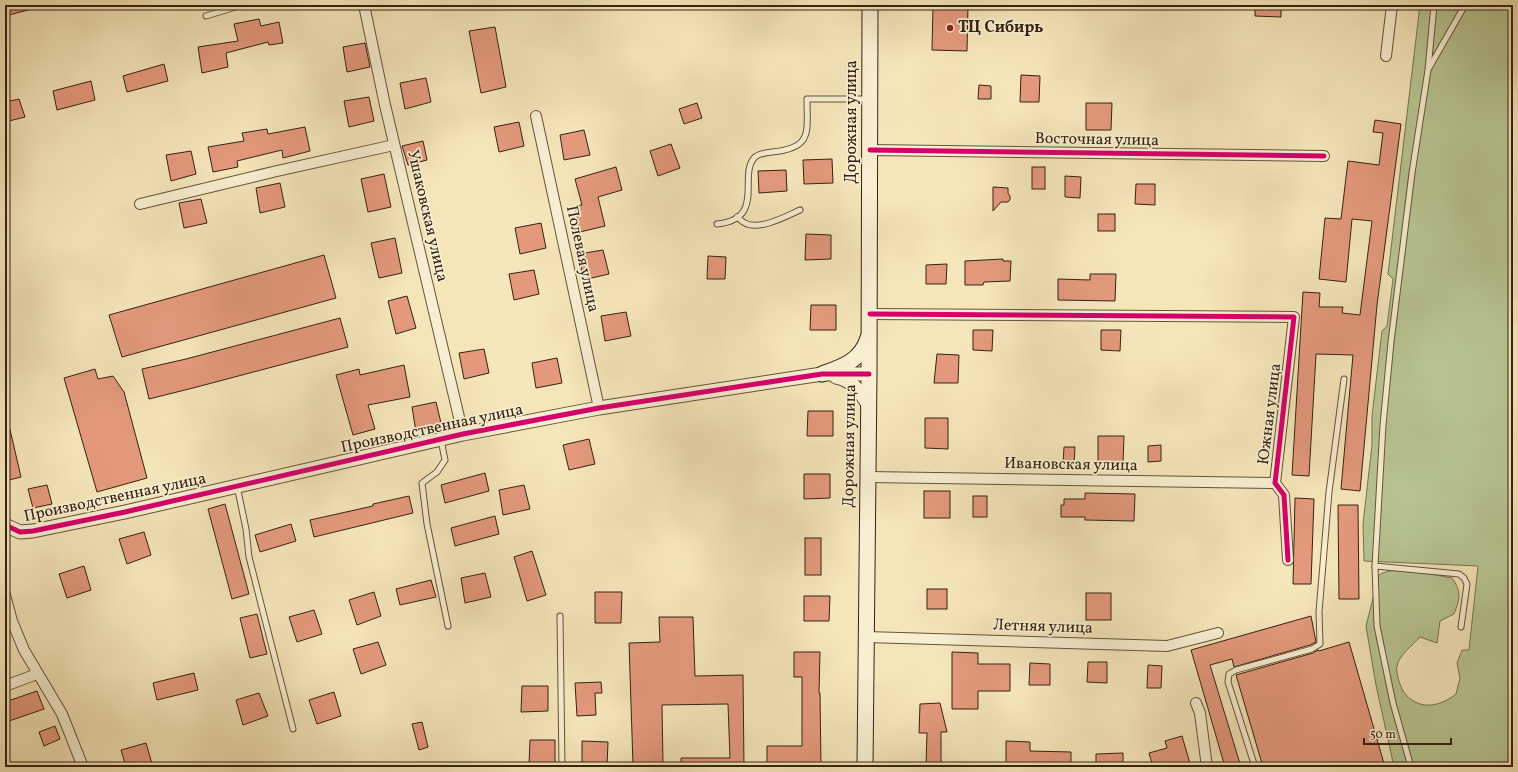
<svg xmlns="http://www.w3.org/2000/svg" width="1518" height="772" viewBox="0 0 1518 772" font-family="Vollkorn,serif">
<style>
.green{fill:#b8c693;stroke:#767452}
.building{fill:#e4997d;stroke:#342211}
.lines{fill:none;stroke-linecap:round;stroke-linejoin:round}
.service-casing{stroke:#64533b;stroke-width:7}
.minor-casing{stroke:#64533b;stroke-width:12}
.tertiary-casing{stroke:#64533b;stroke-width:15}
.secondary-casing{stroke:#342211;stroke-width:17}
.service{stroke:#f8efd2;stroke-width:5}
.minor{stroke:#f8efd2;stroke-width:10}
.tertiary{stroke:#f8efd2;stroke-width:13}
.secondary{stroke:#f8efd2;stroke-width:15}
.cycleway-casing{stroke:#f8efd2;stroke-width:8}
.cycleway{stroke:#d6006c;stroke-width:5}
.poi-dot{fill:#8f2418;stroke:#f8efd2;stroke-width:1.5}
.labels{text-anchor:middle;dominant-baseline:central;stroke-width:3.5;stroke-linejoin:round;paint-order:stroke}
.poi-label{font-size:16px;font-weight:bold;fill:#342211;stroke:#f8efd2;text-anchor:start}
.street-label{font-size:16px;fill:#342211;stroke:#f8efd2}
</style>
<rect width="100%" height="100%" fill="#f5e6ba"/>
<filter id="stains"><feTurbulence type="fractalNoise" baseFrequency=".005" numOctaves="4"/><feColorMatrix values="0 0 0 0 .2 0 0 0 0 .09 0 0 0 0 .02 0 0 0 .5 -.17"/></filter>
<radialGradient id="worn" r=".72"><stop offset=".6" stop-color="#630" stop-opacity="0"/><stop offset="1" stop-color="#630" stop-opacity=".3"/></radialGradient>
<path class="green" d="M1420,5H1513V767H1394L1376,685L1366,626L1379,575C1396,564 1432,575 1452,578C1462,592 1460,599 1454,614L1440,621L1437,643L1420,637C1413,645 1399,655 1397,666C1396,670 1398,679 1400,684C1401,687 1403,692 1406,695C1421,711 1441,706 1456,694L1460,678L1457,663L1462,650H1469L1478,566L1364,561L1363,524L1372,445V416L1382,331L1387,326L1393,279L1388,274Z"/>
<g class="building">
<path d="M5,5H35L36,8L5,16Z"/>
<path d="M933,5H968L967,51L932,50Z"/>
<path d="M1255,5H1281V17L1255,16Z"/>
<path d="M259,19L261,26L279,22L283,43L269,45L268,42L226,53L228,67L202,73L198,47L238,41L234,24Z"/>
<path d="M495,27L506,87L481,93L469,31Z"/>
<path d="M365,43L370,67L347,72L343,47Z"/>
<path d="M164,64L168,81L127,92L123,76Z"/>
<path d="M1021,75L1040,76L1039,102H1020Z"/>
<path d="M426,78L431,102L405,109L400,83Z"/>
<path d="M91,81L95,100L57,110L53,91Z"/>
<path d="M979,85L991,86V99H978Z"/>
<path d="M369,97L374,121L349,127L344,101Z"/>
<path d="M19,99L25,117L5,122V102Z"/>
<path d="M697,103L702,118L684,124L679,109Z"/>
<path d="M1086,103H1112L1111,130H1086Z"/>
<path d="M1375,120L1401,124L1377,305L1360,491L1341,489L1353,355L1316,354L1309,476L1292,475L1303,292L1320,293L1319,307H1343L1342,313L1360,315L1372,221L1352,219L1346,282L1319,279L1325,218L1341,219L1348,161L1379,165L1383,133L1373,132Z"/>
<path d="M519,122L524,146L499,152L494,127Z"/>
<path d="M305,127L310,151L283,158L282,150L237,161L238,167L213,172L208,147L244,141L242,133L267,129L268,134Z"/>
<path d="M584,130L590,155L564,160L560,135Z"/>
<path d="M423,141L427,160L408,165L402,146Z"/>
<path d="M671,144L680,168L658,176L650,151Z"/>
<path d="M191,151L196,174L171,181L166,155Z"/>
<path d="M832,159L833,183L804,184L803,160Z"/>
<path d="M616,167L622,190L598,197L605,226L580,232L575,206L582,205L575,179Z"/>
<rect x="1032" y="167" width="13" height="22"/>
<path d="M786,170L787,191L759,193L758,171Z"/>
<path d="M384,174L391,207L368,212L361,179Z"/>
<path d="M1065,176L1081,177L1080,198L1065,197Z"/>
<path d="M280,183L285,207L260,213L256,188Z"/>
<path d="M1136,184H1155V205L1135,204Z"/>
<path d="M993,187L1008,188V193L1010,196V200L1008,202H1001L993,211Z"/>
<path d="M201,199L207,223L184,228L179,203Z"/>
<rect x="1098" y="214" width="17" height="17"/>
<path d="M541,223L546,248L520,254L515,228Z"/>
<path d="M806,234L831,235V259L805,260Z"/>
<path d="M395,238L402,273L379,278L371,243Z"/>
<path d="M603,250L609,274L583,280L579,254Z"/>
<path d="M324,255L336,298L122,357L109,315Z"/>
<path d="M708,256L726,257L725,279H707Z"/>
<path d="M1003,259V261H1011L1010,281L984,282L983,285H965V261Z"/>
<path d="M947,264L946,284H926V265Z"/>
<path d="M534,270L539,294L514,300L509,274Z"/>
<path d="M1090,274H1116L1115,301L1058,300V279L1090,280Z"/>
<path d="M407,296L416,328L396,334L388,301Z"/>
<path d="M811,305H836V330H810Z"/>
<path d="M626,312L631,336L605,341L601,316Z"/>
<path d="M340,318L348,347L193,388L149,399L142,369L186,359Z"/>
<path d="M973,330H993L992,351L973,350Z"/>
<path d="M1101,330H1121L1120,351L1101,350Z"/>
<path d="M484,349L489,373L464,379L459,353Z"/>
<path d="M937,354L959,355L958,383H934Z"/>
<path d="M557,358L562,383L536,388L532,363Z"/>
<path d="M404,365L410,397L368,405L375,429L353,435L336,375L359,369L360,375Z"/>
<path d="M95,369L98,379L113,376L124,392L147,478L97,492L64,378Z"/>
<path d="M436,402L442,427L416,432L412,407Z"/>
<path d="M808,411H833V436H807Z"/>
<path d="M925,418H948V449L925,448Z"/>
<path d="M8,421L21,477L5,481V422Z"/>
<path d="M1098,436H1124L1123,463H1098Z"/>
<path d="M589,439L595,464L569,470L563,445Z"/>
<path d="M1161,445V461L1148,462V446Z"/>
<path d="M1064,447H1075L1074,465H1063Z"/>
<path d="M485,473L489,491L445,503L441,485Z"/>
<path d="M804,474H830V498L804,499Z"/>
<path d="M47,485L52,504L33,508L28,489Z"/>
<path d="M524,485L530,509L503,515L499,490Z"/>
<rect x="924" y="491" width="26" height="27"/>
<path d="M1085,493L1135,494L1134,521L1085,520V517H1061V505H1064V499H1085Z"/>
<path d="M409,496L413,513L314,537L310,520L373,506V504Z"/>
<rect x="973" y="496" width="14" height="21"/>
<path d="M1295,498L1314,499L1311,584H1293Z"/>
<path d="M225,504L249,594L232,599L208,509Z"/>
<path d="M1338,505H1358L1359,599H1339Z"/>
<path d="M495,516L499,534L455,546L451,528Z"/>
<path d="M291,524L296,541L260,552L255,535Z"/>
<path d="M144,532L151,555L127,564L119,539Z"/>
<rect x="805" y="538" width="16" height="37"/>
<path d="M532,551L546,595L527,601L514,557Z"/>
<path d="M84,566L91,590L67,598L59,574Z"/>
<path d="M485,573L491,597L465,603L461,578Z"/>
<path d="M431,580L436,597L400,605L396,589Z"/>
<rect x="927" y="589" width="20" height="20"/>
<path d="M374,592L381,616L357,625L349,600Z"/>
<path d="M595,592H622L621,623H595Z"/>
<rect x="1086" y="593" width="25" height="27"/>
<path d="M804,596H830L829,621H804Z"/>
<path d="M314,610L322,634L297,642L289,617Z"/>
<path d="M257,614L267,654L250,658L240,618Z"/>
<path d="M1311,616L1316,642L1310,645L1234,667L1232,659L1210,665L1241,767H1225L1191,650Z"/>
<path d="M659,617H693L695,676L743,675L744,767H681V758H730L728,704L662,705L663,764L633,765L629,643L660,642Z"/>
<path d="M378,642L386,665L361,674L353,649Z"/>
<path d="M1349,642L1385,767H1263L1236,675L1313,653L1318,650L1319,651Z"/>
<path d="M794,652H820L819,693H820L821,767H767V746H802V677H794Z"/>
<path d="M952,652L978,653V664H1010V691H978V709H952Z"/>
<path d="M1088,662H1107V683L1087,682Z"/>
<path d="M1030,663L1050,664V685H1029Z"/>
<path d="M1148,665L1162,666L1161,688H1147Z"/>
<path d="M194,673L198,690L157,700L153,683Z"/>
<path d="M601,682L602,693H595L596,715L577,716L575,683Z"/>
<path d="M522,686H548V711L521,712Z"/>
<path d="M37,691L44,709L9,721L5,711V702Z"/>
<path d="M334,692L341,716L317,724L309,700Z"/>
<path d="M259,693L268,716L243,725L236,700Z"/>
<path d="M940,703L947,732H941V767H926L927,733H919L920,704Z"/>
<path d="M422,722L428,747L419,750L412,724Z"/>
<path d="M55,726L60,739L44,746L39,732Z"/>
<path d="M1182,736L1191,767H1153L1149,753L1167,748L1165,741Z"/>
<path d="M530,740H555V765H529Z"/>
<path d="M582,741L608,742L607,767H582Z"/>
<path d="M1006,741L1030,742V751L1071,752V767L1006,765Z"/>
<path d="M146,743L153,767H126L121,750Z"/>
<path d="M1123,753V767H1096V754Z"/>
</g>
<g class="lines">
<g class="service-casing">
<g id="service">
<path d="M206,16L242,5"/>
<path d="M1429,68L1465,5"/>
<path d="M737,217C740,219 742,222 745,223C759,231 787,216 800,210"/>
<path d="M717,224C767,219 737,175 755,157C760,153 766,153 772,152C813,148 807,132 807,99H869"/>
<path d="M441,440L445,460L437,472L422,483L427,524L448,626"/>
<path d="M237,486L246,529L249,557L293,729"/>
<path d="M1375,566L1459,574L1464,578L1467,584L1461,627"/>
<path d="M560,616L562,767"/>
<path d="M1255,767L1228,682L1229,674L1236,670L1312,649L1320,644L1319,612L1329,492L1344,379"/>
<path d="M1411,767L1393,703L1377,626L1375,566L1383,425L1391,342L1412,173L1428,70L1434,5"/>
</g>
</g>
<g class="minor-casing">
<g id="minor">
<path d="M364,5L385,105L463,434"/>
<path d="M1386,56L1392,5"/>
<path d="M536,116L599,408"/>
<path d="M870,150L1324,156"/>
<path d="M140,204L277,171L394,145"/>
<path d="M870,314L1294,317L1275,483L1284,495L1288,560"/>
<path d="M868,477L1275,483"/>
<path d="M5,595L12,621L24,650L62,714L83,767"/>
<path d="M866,637L1167,646L1218,633"/>
<path d="M5,686L37,674"/>
<path d="M1196,703L1200,713L1207,767"/>
</g>
</g>
<g class="tertiary-casing">
<g id="tertiary">
<path d="M836,377C853,380 860,392 869,406"/>
<path d="M5,525L20,532L33,531L125,512L463,434L599,408L822,374H869"/>
</g>
</g>
<g class="secondary-casing">
<g id="secondary">
<path d="M822,374C842,367 861,361 868,338"/>
<path d="M865,767L869,374L870,5"/>
</g>
</g>
<use href="#service" class="service"/>
<use href="#minor" class="minor"/>
<use href="#tertiary" class="tertiary"/>
<use href="#secondary" class="secondary"/>
<g class="cycleway-casing">
<g id="cycleway">
<path d="M870,150L1324,156"/>
<path d="M870,314L1294,317L1275,483L1284,495L1288,560"/>
<path d="M5,525L20,532L33,531L125,512L463,434L599,408L822,374H869"/>
</g>
</g>
<use href="#cycleway" class="cycleway"/>
</g>
<circle class="poi-dot" cx="950" cy="28" r="4"/>
<g class="labels">
<g class="poi-label">
<text x="958" y="28">ТЦ Сибирь</text>
</g>
<g class="street-label">
<text transform="translate(852 122) rotate(-90)">Дорожная улица</text>
<text transform="translate(1097 140) rotate(1)">Восточная улица</text>
<text transform="translate(427 216) rotate(77)">Ушаковская улица</text>
<text transform="translate(582 259) rotate(78)">Полевая улица</text>
<text transform="translate(1270 414) rotate(-83)">Южная улица</text>
<text transform="translate(432 429) rotate(-12)">Производственная улица</text>
<text transform="translate(850 446) rotate(-89)">Дорожная улица</text>
<text transform="translate(1071 465) rotate(1)">Ивановская улица</text>
<text transform="translate(115 498) rotate(-12)">Производственная улица</text>
<text transform="translate(1043 627) rotate(2)">Летняя улица</text>
</g>
</g>
<rect width="1518" height="772" fill="none" stroke="#f5e6ba" stroke-width="20"/>
<rect x="6" y="6" width="1506" height="760" fill="none" stroke="#342211" stroke-width="2"/>
<rect x="10" y="10" width="1498" height="752" fill="none" stroke="#342211"/>
<path d="M1364 738v6h87v-6" fill="none" stroke="#342211" stroke-width="2"/>
<text x="1370" y="738" font-size="12" fill="#342211" stroke="#f8efd2" stroke-width="3" paint-order="stroke">50 m</text>
<rect width="100%" height="100%" filter="url(#stains)"/>
<rect width="100%" height="100%" fill="url(#worn)"/>
</svg>
